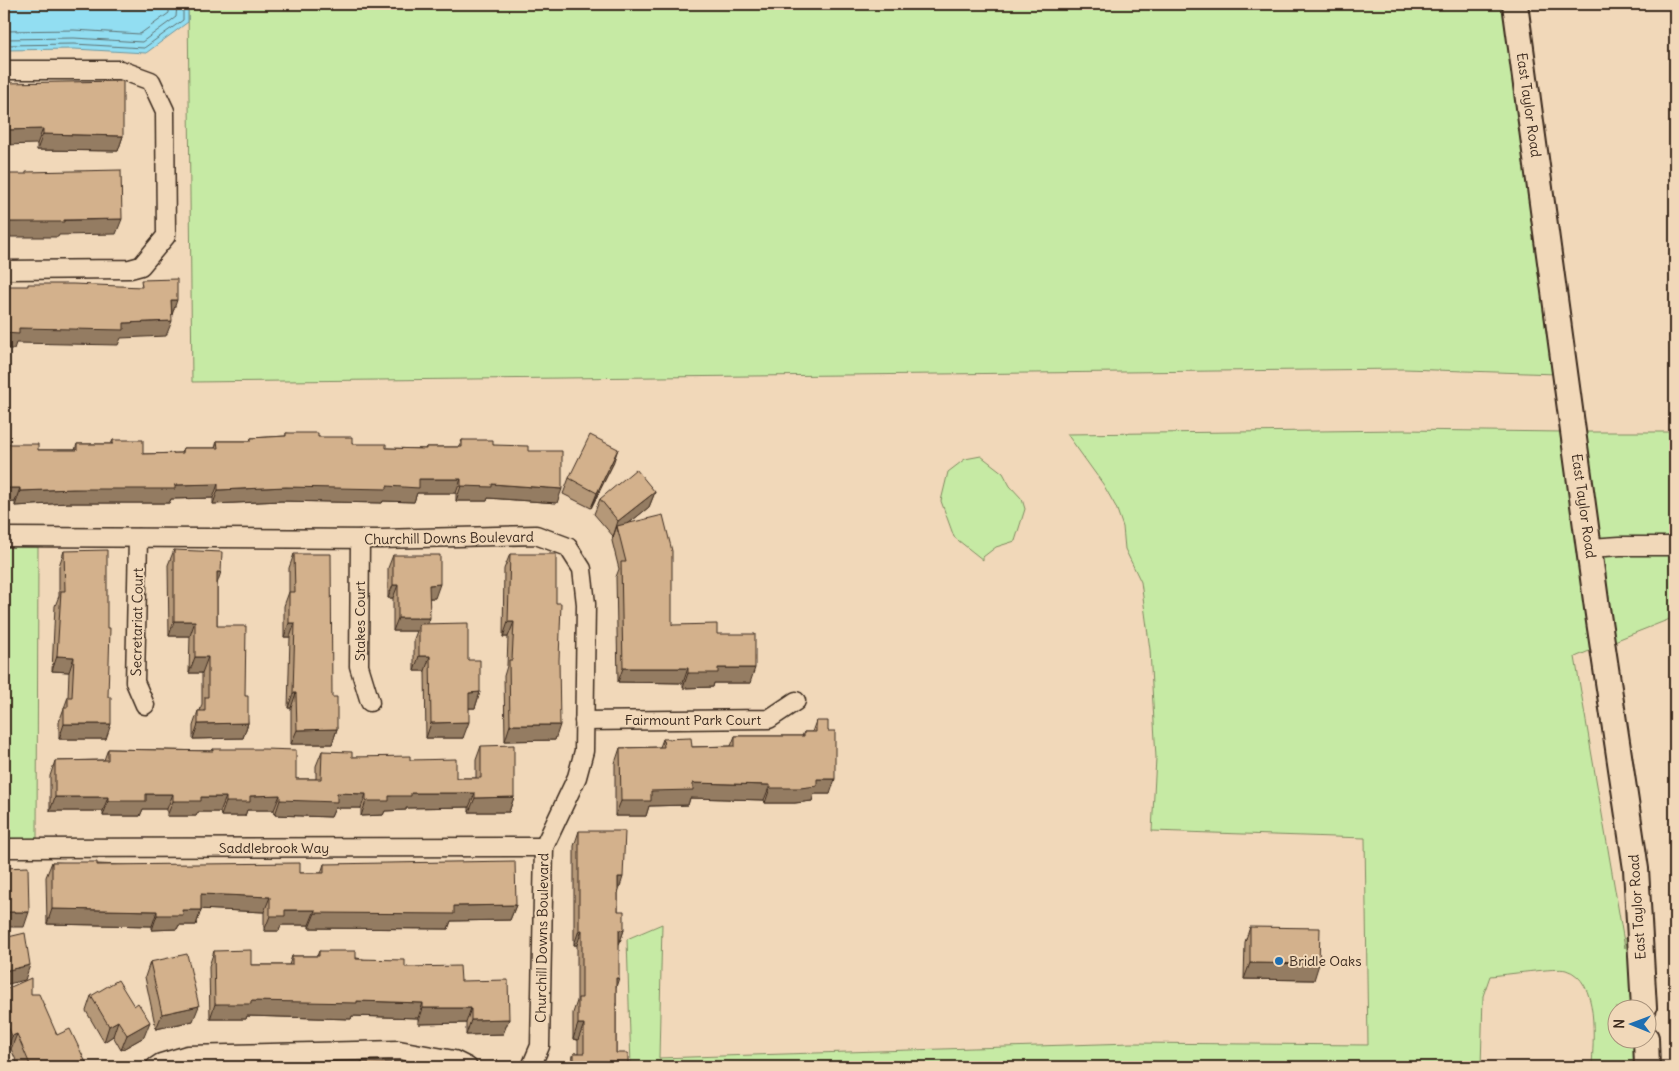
<svg xmlns="http://www.w3.org/2000/svg" width="1679" height="1071" viewBox="0 0 1679 1071" font-family="Delius,sans-serif">
<style>
.green{fill:#c6eaa4;stroke:#808a61}
.water{fill:#92def2;stroke:#6f969d}
.lines{fill:none;stroke-linecap:round;stroke-linejoin:round}
.shore{stroke:#5e7273;stroke-width:1}
.minor-casing{stroke:#3b2a1e;stroke-width:21}
.secondary-casing{stroke:#3b2a1e;stroke-width:28}
.minor{stroke:#f1d8b9;stroke-width:18}
.secondary{stroke:#f1d8b9;stroke-width:24}
.wall{fill:#b59878;stroke:#3b2a1e}
.shaded-wall{fill:#947c62;stroke:#3b2a1e}
.building{fill:#d3b18c;stroke:#3b2a1e}
.poi-dot{fill:#1f6fb2;stroke:#f1d8b9;stroke-width:2}
.labels{text-anchor:middle;dominant-baseline:central;stroke-width:4;stroke-linejoin:round;paint-order:stroke}
.street-label{font-size:14px;fill:#3b2a1e;stroke:#f1d8b9}
.poi-label{font-size:14px;fill:#3b2a1e;stroke:#f1d8b9;text-anchor:start}
</style>
<rect width="100%" height="100%" fill="#f1d8b9"/>
<filter id="ink" filterUnits="userSpaceOnUse"><feTurbulence type="fractalNoise" baseFrequency=".02" numOctaves="2"/><feDisplacementMap in="SourceGraphic" scale="10" xChannelSelector="R" yChannelSelector="G"/><feConvolveMatrix kernelMatrix="1 2 1 2 8 2 1 2 1" color-interpolation-filters="sRGB"/></filter>
<g filter="url(#ink)">
<g class="green">
<path d="M188,4H1506L1557,374L1404,369L192,382Z"/>
<path d="M1403,430L1564,432L1594,649L1575,657L1625,948V938H1631L1635,1008H1616V1038L1637,1039L1638,1067H1592C1593,1041 1600,980 1566,970C1557,967 1504,975 1490,976L1483,996L1481,1067H631L627,939L662,924L659,1058L1131,1043L1368,1045L1365,838L1152,831L1156,758L1150,650L1141,582L1125,549L1123,527L1116,507L1103,484L1067,434Z"/>
<path d="M1583,432H1675V538L1598,539Z"/>
<path d="M981,456L1003,473L1010,486L1022,499L1025,509L1015,541L996,547L983,557V560L954,537L941,501L948,472L965,459Z"/>
<path d="M4,547H38L37,841H4Z"/>
<path d="M1621,553L1675,554V617L1612,642L1600,555Z"/>
</g>
<path class="water" d="M4,4H188V22L146,53L74,49L4,50Z"/>
<g class="lines">
<g class="shore">
<path d="M4,31L74,30L140,34L169,13V4"/>
<path d="M4,39L74,38L142,42L176,17L177,4"/>
<path d="M4,45L74,44L144,48L183,20V4"/>
</g>
<g class="minor-casing">
<g id="minor">
<path d="M4,70H121L151,81L165,111L166,236L141,266L130,269L4,270"/>
<path d="M4,537L380,539L536,535L568,547L582,569L586,604L584,751L577,777L544,847L540,1046L531,1067"/>
<path d="M138,538L135,682L145,705"/>
<path d="M360,539L359,666L370,702"/>
<path d="M1590,548L1620,546H1675"/>
<path d="M584,721L769,719L796,701"/>
<path d="M4,848L544,847"/>
<path d="M155,1067L161,1063L187,1055L399,1050L454,1060L468,1067"/>
</g>
</g>
<g class="secondary-casing">
<g id="secondary">
<path d="M1515,4L1597,608L1636,869L1644,1008"/>
<path d="M1646,1038L1647,1067"/>
</g>
</g>
<use href="#minor" class="minor"/>
<use href="#secondary" class="secondary"/>
</g>
<g class="wall">
<path d="M4,83L123,136L118,151L37,150V144Z"/>
<path d="M286,433L318,437L352,444L386,448L425,449L426,447H459L462,440L528,451L557,503L488,498L487,501H456V493H417L414,502L383,501L382,503L281,501L213,504V498L171,499L169,503H68L15,506V502L4,503V450H6L8,444L38,450H75L77,444H111L113,440L143,454L181,453L183,448H215L217,441H250L251,438L286,436Z"/>
<path d="M613,464L591,508L563,494L569,478Z"/>
<path d="M655,492L649,507L629,523L672,625L717,634L750,683H714L713,687L683,688V683L618,682L616,577L619,569L612,541L613,536L594,514L600,499Z"/>
<path d="M174,550L217,583V626L245,696L248,723L243,738L193,739V726L198,711H200L202,704V673H189L190,636H169L168,565Z"/>
<path d="M64,551L106,739H59V722L68,697L69,672L52,671L55,606L59,596V566Z"/>
<path d="M294,554L332,697L337,729L332,744H291V708H288L290,637H284V606L289,592V568Z"/>
<path d="M510,554L555,740L505,741L504,676L507,666L508,637H503L504,569Z"/>
<path d="M393,555L435,598H429L427,624L468,660L480,692L475,708H469L463,738H426L425,671H414V639L417,631H393V598H388V568Z"/>
<path d="M816,721L830,794H814L812,801L795,803H765L764,800L690,798L688,805L649,806L646,816H615V763L620,748L660,747L663,739L692,747L731,746L735,736H802L804,732H812Z"/>
<path d="M481,746L514,797L509,812H469V807L406,808V810L385,811L383,815L361,816V808H335L331,817L275,815L274,810H247L245,816H221L220,812H198L196,816H167V809H143L140,816H103V811H50V776L55,761L104,760L108,749L212,751L213,749L296,779H316V766L322,751L352,757L410,760L456,778H476V760Z"/>
<path d="M579,831L618,891V911L624,930L619,944L616,987V1053L628,1067H569L574,1053H578V1040L573,1039V1013L577,1001V945H574V846Z"/>
<path d="M52,862L300,873H321L324,864L516,905L510,920L451,921L448,929L309,928V925H281L279,931H264V912L201,909L196,925H179L177,929L152,930V926L47,924L46,877Z"/>
<path d="M1250,927L1314,980L1244,979L1245,942Z"/>
<path d="M214,951L251,965H289L292,956H317L319,951L405,967L461,981L509,1019L503,1034L466,1035V1023L418,1024V1018L352,1016L351,1019L247,1016L246,1019H210L209,966Z"/>
<path d="M150,962L193,1021L156,1029L145,977Z"/>
<path d="M4,990L31,994L57,1035L88,1067H19L11,1049L7,1051L4,1045Z"/>
<path d="M91,996L144,1037L121,1050L113,1036L104,1042L86,1011Z"/>
</g>
<g class="shaded-wall">
<path d="M43,129L37,144L4,145V130Z"/>
<path d="M43,134L123,136L118,151L37,150Z"/>
<path d="M122,219L116,234L59,235L58,237H4V222Z"/>
<path d="M171,300H177L172,315Z"/>
<path d="M172,321L166,336L121,338L118,345L16,343L14,349H4V333L19,328L124,323Z"/>
<path d="M618,449L613,464L591,508L597,493Z"/>
<path d="M419,479H461L456,493H417L414,502L383,501L382,503L281,501L213,504L218,490L286,487L387,486Z"/>
<path d="M218,484L213,498L171,499L169,503H68L15,506L20,491L175,485Z"/>
<path d="M492,484L562,489L557,503L488,498L487,501H456L461,486Z"/>
<path d="M4,488H20L15,502L4,503Z"/>
<path d="M655,492L649,507L618,532L617,526L613,537L618,521Z"/>
<path d="M217,572H221L216,587Z"/>
<path d="M440,584L435,598H425L429,585Z"/>
<path d="M393,585H398L393,598H388Z"/>
<path d="M398,618H430L425,631L419,624L417,631H393Z"/>
<path d="M174,621H195L190,636H169Z"/>
<path d="M508,622H514L508,637H503Z"/>
<path d="M289,623H295L290,637H284Z"/>
<path d="M57,656L74,657L69,672L52,671Z"/>
<path d="M419,656H430L425,671H414Z"/>
<path d="M195,657H208L202,673H189Z"/>
<path d="M623,668H688L683,683L618,682Z"/>
<path d="M718,668H755L750,683H714L713,687L683,688L688,673Z"/>
<path d="M480,692L475,708H463L469,693Z"/>
<path d="M293,693H296L291,708H288Z"/>
<path d="M469,722L463,738H426L431,723Z"/>
<path d="M248,723L243,738L193,739L198,724Z"/>
<path d="M64,724H111L106,739H59Z"/>
<path d="M510,725H560L555,740L505,741Z"/>
<path d="M337,729L332,744H291L297,730Z"/>
<path d="M817,779H835L830,794H814L812,801L795,803H765L770,788Z"/>
<path d="M693,783L770,785L764,800L690,798L688,805L649,806L646,816H615L621,801L651,791Z"/>
<path d="M337,793L366,794L361,808H335L331,817L275,815L280,800Z"/>
<path d="M411,793H475L469,807L406,808V810L385,811L383,815L361,816L366,801L389,796Z"/>
<path d="M146,794H173L167,809H143L140,816H103L108,801Z"/>
<path d="M280,795L274,810H247L245,816H221L226,802L250,796Z"/>
<path d="M55,797H108L103,811H50Z"/>
<path d="M201,797H226L220,812H198L196,816H167L173,801Z"/>
<path d="M514,797L509,812H469L475,798Z"/>
<path d="M618,877H623L618,893Z"/>
<path d="M201,894L270,897L264,912L196,909Z"/>
<path d="M516,905L510,920L451,921L448,929L309,928L315,913L454,906Z"/>
<path d="M52,909L157,911L152,926L47,924Z"/>
<path d="M182,910H201L196,925H179L177,929L152,930L157,915Z"/>
<path d="M285,910H315L309,925H281L279,931H264L270,916Z"/>
<path d="M4,912H29L24,927H4Z"/>
<path d="M579,930H582L577,945H574Z"/>
<path d="M619,930H624L619,945Z"/>
<path d="M1250,963L1319,964L1314,980L1244,979Z"/>
<path d="M30,965L25,980L4,985V971Z"/>
<path d="M616,978H619L614,993Z"/>
<path d="M251,1001H357L423,1003L418,1018L352,1016L351,1019L247,1016L246,1019H210L215,1004Z"/>
<path d="M199,1006L193,1021L156,1029L162,1014Z"/>
<path d="M423,1008H471L466,1023L418,1024Z"/>
<path d="M509,1019L503,1034L466,1035L471,1020Z"/>
<path d="M118,1021L113,1036L104,1042L109,1026Z"/>
<path d="M150,1022L144,1037L121,1050L127,1035Z"/>
<path d="M578,1024H584L578,1040L573,1039Z"/>
<path d="M17,1034L11,1049L7,1051L12,1036Z"/>
</g>
<g class="building">
<path d="M123,81V136L43,134V129L4,130V83Z"/>
<path d="M121,170L122,219L64,220V222H4V174H26V172Z"/>
<path d="M177,279V300H171L172,321L124,323V330L19,328V334L4,333V286H28V284H73L142,287L141,280Z"/>
<path d="M286,433H318V437H352V444H386V448L426,449V447H462V440H493V445L528,446V451H562V489L492,484V487L461,486V479H419V488L387,486V489L286,487L218,490V484L175,485V489H73L20,491V488H4V450H8V444H38V450H77V444H113V440H143V454L183,453V448H218L217,441H251V438L286,436Z"/>
<path d="M590,435L618,449L597,493L569,478Z"/>
<path d="M636,469L655,492L618,521L600,499Z"/>
<path d="M663,515L672,551V625L717,624V634H755V668H718V673H688V668H623L621,562H626L617,526Z"/>
<path d="M107,550V628H110L108,697H111V724H64V707H68V697H72L74,657L57,656L61,591H65L64,551Z"/>
<path d="M174,550L222,552L221,572H217V626H246L245,696H248V723L198,724V711H205V697H208V657H195V621H174Z"/>
<path d="M294,554H331L332,697H337V729L297,730L296,693H293L295,623H289V592H295Z"/>
<path d="M510,554H556V603H561L559,660L560,725H510L509,660H512L514,622H508Z"/>
<path d="M393,555H440V584L429,585L430,618H398V585H393Z"/>
<path d="M468,623V660H480V692L469,693V722L431,723L430,656H419V624Z"/>
<path d="M816,721H828V731H835V779H817V786L800,788H770V785L693,783V790L651,791V801H621L620,748L664,747L663,739L691,738L692,747L735,746V736H804V732H816Z"/>
<path d="M514,745V797L475,798V793H411V796H389V801H366V794L337,793V802L280,800V795L250,796V802H226V797H201V801H173V794H146V801H108V797H55V761L108,760V749L213,751V749H265L296,750V779H321L322,751L352,752V757L410,756V760L456,759V778H481V746Z"/>
<path d="M579,831H625L623,877H618V911H624V930H619V978H616V1053H628V1067H574V1053H584V1024H578V998H582V930H579Z"/>
<path d="M515,861L516,905L454,906V914L315,913V910H285V916H270V897L201,894V910H182L183,915H157V911L52,909V862H97V865L300,863V873H324V864Z"/>
<path d="M28,867L29,912H4V868Z"/>
<path d="M1250,927L1320,928L1319,964L1250,963Z"/>
<path d="M25,933L30,965L4,971V938Z"/>
<path d="M251,950V965H292V956H319V951H356V959L405,960V967L460,966L461,981L508,980L509,1019L471,1020V1008H423V1003L357,1001V1003L251,1001V1004H215L214,951Z"/>
<path d="M187,954L199,1006L162,1014L150,962Z"/>
<path d="M31,978V994H39L57,1035L70,1029L88,1067H40L39,1066L35,1067H31L17,1034L12,1036L4,1017V990Z"/>
<path d="M118,980L134,1006L138,1003L150,1022L127,1035L118,1021L109,1026L91,996Z"/>
<path d="M361,1062L391,1063V1067H361Z"/>
<path d="M337,1063V1067H254V1064Z"/>
<path d="M223,1065V1067H215Z"/>
</g>
</g>
<circle class="poi-dot" cx="1279" cy="961" r="5"/>
<g class="labels">
<g class="street-label">
<text transform="translate(1529 105) rotate(82)">East Taylor Road</text>
<text transform="translate(1584 506) rotate(82)">East Taylor Road</text>
<text transform="translate(449 538) rotate(-1)">Churchill Downs Boulevard</text>
<text transform="translate(360 621) rotate(-90)">Stakes Court</text>
<text transform="translate(137 622) rotate(-89)">Secretariat Court</text>
<text x="693" y="720">Fairmount Park Court</text>
<text x="274" y="848">Saddlebrook Way</text>
<text transform="translate(1637 907) rotate(-94)">East Taylor Road</text>
<text transform="translate(542 938) rotate(-89)">Churchill Downs Boulevard</text>
</g>
<g class="poi-label">
<text x="1289" y="961">Bridle Oaks</text>
</g>
</g>
<rect width="1679" height="1071" fill="none" stroke="#f1d8b9" stroke-width="20"/>
<rect x="10" y="10" width="1659" height="1051" fill="none" stroke="#3b2a1e" stroke-width="2" filter="url(#ink)"/>
<g transform="translate(1632 1024) rotate(271)"><circle r="24" fill="#f1d8b9" stroke="#a8927b"/>
<path d="M0-4L9 19L0 12L-9 19Z" fill="#1f6fb2"/>
<text y="-8" font-size="14" font-weight="bold" text-anchor="middle" fill="#3b2a1e">N</text>
</g>
</svg>
